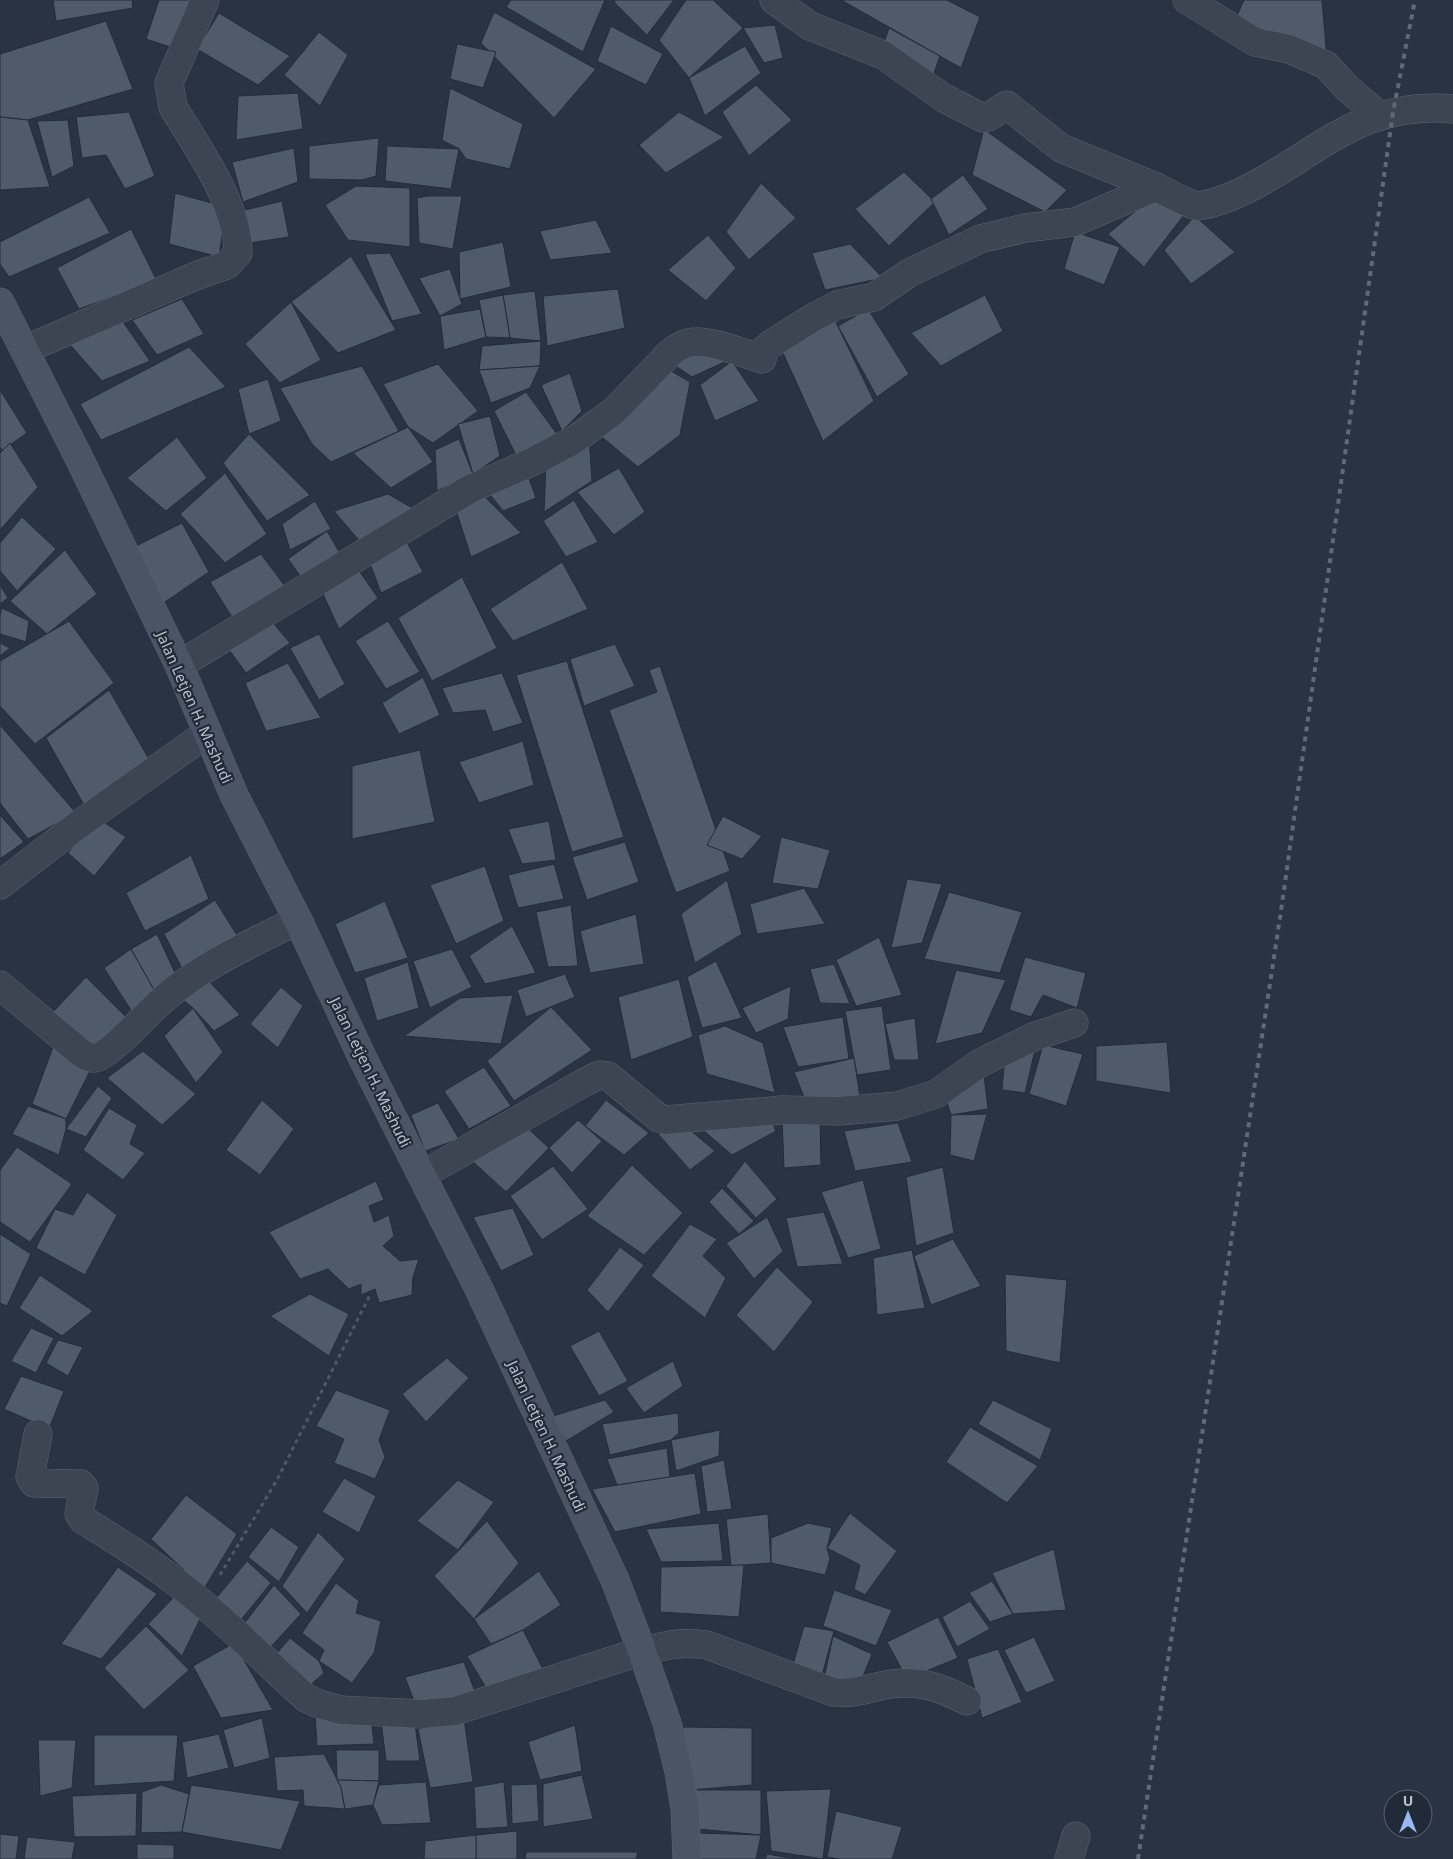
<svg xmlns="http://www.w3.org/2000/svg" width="1453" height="1859" viewBox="0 0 1453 1859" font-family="'Noto Sans',sans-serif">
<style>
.building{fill:#4f5a6b;stroke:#242c3a}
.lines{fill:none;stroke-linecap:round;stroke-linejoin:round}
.street-casing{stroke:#5b6370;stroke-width:29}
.secondary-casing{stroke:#5b6370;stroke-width:29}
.path{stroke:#495d60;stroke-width:3;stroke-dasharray:4 4;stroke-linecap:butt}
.street{stroke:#3d4552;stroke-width:28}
.secondary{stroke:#4b5465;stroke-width:28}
.rail{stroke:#5f6979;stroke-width:4;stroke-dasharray:5 5;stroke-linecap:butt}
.labels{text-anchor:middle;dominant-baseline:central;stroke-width:4.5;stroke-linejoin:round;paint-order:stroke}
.street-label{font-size:15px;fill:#bac1cc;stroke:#222a38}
</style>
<rect width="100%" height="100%" fill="#293343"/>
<g class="building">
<path d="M53,0H132L133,8L56,21Z"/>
<path d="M159,0H196L176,49L146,39Z"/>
<path d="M511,0H605L583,52L506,7Z"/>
<path d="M615,0H674L647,35L614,2Z"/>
<path d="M686,0H713L743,28L689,78L659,40Z"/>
<path d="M841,0H947L980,17L961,68Z"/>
<path d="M1244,0H1322L1327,59L1236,18Z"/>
<path d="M494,12L596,69L554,118L481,43Z"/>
<path d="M219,13L290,56L258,85L197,49Z"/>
<path d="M106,21L133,89L28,120L0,117V54Z"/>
<path d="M775,25L783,58L764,63L743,28Z"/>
<path d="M611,26L663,54L646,85L597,61Z"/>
<path d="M889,28L940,56L931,82L882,48Z"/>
<path d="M319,32L348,55L320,106L284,75Z"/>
<path d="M457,44L496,52L483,88L450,79Z"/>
<path d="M745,46L761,73L705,116L689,78Z"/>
<path d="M756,85L792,120L749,156L722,112Z"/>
<path d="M450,88L523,124L510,169L466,159L459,149L442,140Z"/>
<path d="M298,93L303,129L236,140L238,96Z"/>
<path d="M129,112L155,176L125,189L106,155L82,158L76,117Z"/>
<path d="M679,112L724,137L666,173L639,145Z"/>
<path d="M0,117L28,120L50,187L0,190Z"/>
<path d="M68,120L74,166L52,177L37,121Z"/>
<path d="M984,129L1067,190L1045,212L972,175Z"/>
<path d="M379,138L376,176L362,180L309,179V146Z"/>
<path d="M387,146L459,149L451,189L385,181Z"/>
<path d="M294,148L298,182L243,202L232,162Z"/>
<path d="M904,172L935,202L889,246L855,209Z"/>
<path d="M963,175L988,209L949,235L931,199Z"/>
<path d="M761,183L796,218L749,260L726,232Z"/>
<path d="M356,186L410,188V247L348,240L325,205Z"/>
<path d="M175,193L226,207L219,257L169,244Z"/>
<path d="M1156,194L1184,215L1144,267L1108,234Z"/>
<path d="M427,196H462L453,249L419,243L417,198Z"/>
<path d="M89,197L110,233L9,277L0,264V242Z"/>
<path d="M282,201L289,237L250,243L241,211Z"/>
<path d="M1195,216L1235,252L1191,284L1164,250Z"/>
<path d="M596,220L612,253L550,260L540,231Z"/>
<path d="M131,229L157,281L79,309L57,268Z"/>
<path d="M1075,232L1120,247L1104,285L1064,269Z"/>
<path d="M708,235L736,268L706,301L668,270Z"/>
<path d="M503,242L511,287L460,299L459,252Z"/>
<path d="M850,244L883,278L825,290L812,253Z"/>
<path d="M390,253L422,314L392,321L365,254Z"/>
<path d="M351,256L396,330L338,353L291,302Z"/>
<path d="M450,269L462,304L440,316L419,278Z"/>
<path d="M618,289L625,328L547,346L543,296Z"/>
<path d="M535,291L541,341L510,338L503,295Z"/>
<path d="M503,295L510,338L486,337L479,300Z"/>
<path d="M985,295L1003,331L941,366L911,333Z"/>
<path d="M182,299L204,334L157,355L132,320Z"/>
<path d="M291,302L321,360L280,383L245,344Z"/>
<path d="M480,309L486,337L444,350L440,316Z"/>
<path d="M868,309L909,374L877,397L838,326Z"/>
<path d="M119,316L150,361L102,381L66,340Z"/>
<path d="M833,316L874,401L823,441L782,351Z"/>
<path d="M541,341L540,366L479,370L482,346Z"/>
<path d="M706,346L733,358L692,377L670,362Z"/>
<path d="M189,347L226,387L101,440L80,404Z"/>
<path d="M732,361L759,401L715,421L700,385Z"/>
<path d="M438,364L478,411L433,443L408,427L383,384Z"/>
<path d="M362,366L399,431L331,462L312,444L280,388Z"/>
<path d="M540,366L530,388L491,403L479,370Z"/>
<path d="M664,367L690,382L680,435L638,467L597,433Z"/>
<path d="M570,373L582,411L562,431L541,385Z"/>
<path d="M268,379L281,421L249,434L238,389Z"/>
<path d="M0,390L27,433L3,450L0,448Z"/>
<path d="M526,392L557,434L518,459L494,411Z"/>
<path d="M490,416L500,456L473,474L458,424Z"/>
<path d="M408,427L433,462L391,488L353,453Z"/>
<path d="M249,434L310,495L267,521L223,463Z"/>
<path d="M589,436L592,481L544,512L546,462Z"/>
<path d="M177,437L207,478L166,511L127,478Z"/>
<path d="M459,439L473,474L437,491L435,450Z"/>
<path d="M10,443L38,487L0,530V453Z"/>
<path d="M619,468L645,512L614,535L577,492Z"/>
<path d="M526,470L536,498L503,511L485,488Z"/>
<path d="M225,473L267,534L225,563L180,514Z"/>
<path d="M481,493L521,533L471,557L456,510Z"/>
<path d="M388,494L416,510L362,544L334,511Z"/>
<path d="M574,500L598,542L566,557L543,521Z"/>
<path d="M315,501L331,529L290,550L282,524Z"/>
<path d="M22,517L56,549L17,591L0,571V543Z"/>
<path d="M182,523L209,572L162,604L136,546Z"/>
<path d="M327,531L341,555L301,577L288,559Z"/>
<path d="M403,535L423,572L381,593L368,558Z"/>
<path d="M65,550L97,594L47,634L10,601Z"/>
<path d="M261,554L287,589L232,617L210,582Z"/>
<path d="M353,562L378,598L339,629L317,581Z"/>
<path d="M562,562L588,609L513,641L490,609Z"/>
<path d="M462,577L497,648L432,681L398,618Z"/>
<path d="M0,585L8,598L0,604Z"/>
<path d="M2,608L29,621L26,642L0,634V615Z"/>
<path d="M264,612L290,643L246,673L221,639Z"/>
<path d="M69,621L114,683L35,744L0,706V661Z"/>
<path d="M388,621L420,672L386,689L355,641Z"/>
<path d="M319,634L345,684L319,700L290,648Z"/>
<path d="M0,643L10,648L0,656Z"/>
<path d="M615,644L635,686L584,706L570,659Z"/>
<path d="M567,661L624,837L572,852L516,675Z"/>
<path d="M288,663L321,718L266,731L245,683Z"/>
<path d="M660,666L730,871L676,893L609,710L657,692L649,670Z"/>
<path d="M502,673L523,723L493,732L485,710L453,713L442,688Z"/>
<path d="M423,677L440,715L399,734L382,703Z"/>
<path d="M109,690L149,759L88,812L46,738Z"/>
<path d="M0,725L76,813L28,839L0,803Z"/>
<path d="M523,741L534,785L479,803L459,762Z"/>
<path d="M420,750L435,822L352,839V766Z"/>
<path d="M0,815L24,842L0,859Z"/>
<path d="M723,816L762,836L742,859L707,845Z"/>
<path d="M96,817L126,837L94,876L68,853Z"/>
<path d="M549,821L556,860L522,864L508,829Z"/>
<path d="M781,837L830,850L818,889L772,883Z"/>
<path d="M625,842L639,882L587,900L572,857Z"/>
<path d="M191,855L209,899L145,931L126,893Z"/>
<path d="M554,864L564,899L518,908L508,875Z"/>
<path d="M485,866L504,921L456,944L430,885Z"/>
<path d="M907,879L942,884L922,943L891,948Z"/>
<path d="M727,880L742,934L695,963L681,914Z"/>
<path d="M804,888L825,924L757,934L750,904Z"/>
<path d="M949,892L1022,912L1000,973L924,959Z"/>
<path d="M215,900L240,940L185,974L164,934Z"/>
<path d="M385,901L408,958L355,973L335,924Z"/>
<path d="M571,905L578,966L548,967L536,912Z"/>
<path d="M636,914L644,964L590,973L580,931Z"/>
<path d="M512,926L536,973L485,984L469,956Z"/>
<path d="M157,934L177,977L158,997L131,949Z"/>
<path d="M879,937L902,995L856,1006L836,960Z"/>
<path d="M131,949L158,997L134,1015L104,968Z"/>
<path d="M452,949L472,987L430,1008L413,961Z"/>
<path d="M1025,957L1086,973L1077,1008L1043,995L1031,1017L1009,1010Z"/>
<path d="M716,961L742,1018L702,1028L687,977Z"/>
<path d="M408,962L419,1008L377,1021L364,978Z"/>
<path d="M834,964L850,1004L820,1003L810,969Z"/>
<path d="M956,970L1006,980L982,1033L935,1044Z"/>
<path d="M565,974L575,997L526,1017L517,990Z"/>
<path d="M86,977L130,1021L95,1052L53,1012Z"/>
<path d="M679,979L693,1037L631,1060L618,997Z"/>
<path d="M209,981L240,1015L214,1031L193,1008L182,999Z"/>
<path d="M791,986L788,1019L756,1033L742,1008Z"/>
<path d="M281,987L303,1006L278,1048L250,1024Z"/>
<path d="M513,995L501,1044L404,1036L460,998Z"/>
<path d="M882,1006L891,1070L857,1075L845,1011Z"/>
<path d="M551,1007L592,1050L514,1101L487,1061Z"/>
<path d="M193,1008L223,1052L196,1083L164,1036Z"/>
<path d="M843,1017L849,1059L798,1067L783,1027Z"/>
<path d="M915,1018L919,1060H894L885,1024Z"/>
<path d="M725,1026L763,1043L775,1093L707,1074L698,1035Z"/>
<path d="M56,1039L93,1065L66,1119L32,1104Z"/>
<path d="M1167,1042L1171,1093L1096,1081V1046Z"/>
<path d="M1043,1045L1083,1054L1066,1106L1029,1094Z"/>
<path d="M1035,1050L1025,1093L1002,1090L1005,1054Z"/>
<path d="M143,1051L196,1094L162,1125L107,1078Z"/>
<path d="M854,1058L860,1097L806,1102L794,1072Z"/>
<path d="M983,1066L988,1109L951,1115L944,1093Z"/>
<path d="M484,1067L511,1106L469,1129L444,1091Z"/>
<path d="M98,1086L112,1098L86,1137L66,1129Z"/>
<path d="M262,1100L294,1129L260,1175L226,1150Z"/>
<path d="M606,1100L649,1133L624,1155L585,1126Z"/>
<path d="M438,1103L459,1139L425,1151L411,1115Z"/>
<path d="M28,1106L66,1119V1129L59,1155L12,1134Z"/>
<path d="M109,1108L137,1125L130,1144L145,1153L123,1180L83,1150Z"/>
<path d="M987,1114L974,1161L950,1155L951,1115Z"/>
<path d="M770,1117L776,1131L732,1155L703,1130Z"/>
<path d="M820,1117L821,1165L784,1168L782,1118Z"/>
<path d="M578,1120L602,1141L572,1173L549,1148Z"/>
<path d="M521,1122L549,1148L506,1192L471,1160Z"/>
<path d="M898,1123L912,1162L855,1171L844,1131Z"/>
<path d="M683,1124L715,1151L690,1170L658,1134Z"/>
<path d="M17,1147L72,1184L30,1242L0,1222V1170Z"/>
<path d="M745,1161L777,1199L756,1218L726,1186Z"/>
<path d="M632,1165L683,1213L644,1255L587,1216Z"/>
<path d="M553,1166L588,1209L542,1240L510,1196Z"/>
<path d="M943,1167L954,1233L916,1246L906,1177Z"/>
<path d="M863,1180L881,1249L848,1258L821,1192Z"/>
<path d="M376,1181L384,1200L369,1206L374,1222L389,1215L394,1236L383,1246L400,1261L419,1259L413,1277L412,1295L379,1303L375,1289L361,1295V1284L349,1289L328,1269L300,1279L269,1232Z"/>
<path d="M722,1188L754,1221L739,1234L709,1202Z"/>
<path d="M87,1192L117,1215L85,1275L36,1248L55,1209L73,1215Z"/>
<path d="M513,1208L534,1255L501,1271L473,1217Z"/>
<path d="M824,1212L843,1264L797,1267L786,1218Z"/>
<path d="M767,1217L783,1251L754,1279L726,1243Z"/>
<path d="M690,1224L717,1239L703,1256L726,1278L705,1318L651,1276Z"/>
<path d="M0,1234L31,1254L7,1306L0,1303Z"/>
<path d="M953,1239L981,1286L931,1305L914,1256Z"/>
<path d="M620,1247L644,1265L608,1312L587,1290Z"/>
<path d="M912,1250L925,1308L877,1315L873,1258Z"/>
<path d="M777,1267L813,1302L774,1352L736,1315Z"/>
<path d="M1005,1274L1067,1280L1060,1363L1006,1351Z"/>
<path d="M40,1275L93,1311L62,1336L19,1308Z"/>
<path d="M310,1294L349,1314L329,1356L270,1316Z"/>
<path d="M31,1328L54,1338L36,1373L11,1361Z"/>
<path d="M599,1331L628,1381L599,1396L570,1346Z"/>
<path d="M58,1340L83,1347L68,1376L46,1363Z"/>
<path d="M447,1358L469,1378L426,1422L402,1394Z"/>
<path d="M673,1361L683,1386L644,1413L626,1388Z"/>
<path d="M21,1376L64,1391L49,1429L4,1409Z"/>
<path d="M336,1390L390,1410L379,1440L385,1457L375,1479L334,1463L344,1439L316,1426Z"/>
<path d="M605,1400L614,1412L566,1441L553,1416Z"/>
<path d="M993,1400L1052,1429L1040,1460L978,1424Z"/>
<path d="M678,1413L679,1433L671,1440L610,1455L602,1424Z"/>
<path d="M970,1427L1038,1466L1007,1503L946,1462Z"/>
<path d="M720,1430L719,1456L676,1471L671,1440Z"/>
<path d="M667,1448L670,1477L617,1485L607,1459Z"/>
<path d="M724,1460L732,1509L707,1512L701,1466Z"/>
<path d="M695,1473L701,1514L615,1532L592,1489Z"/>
<path d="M344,1478L376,1496L359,1533L322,1512Z"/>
<path d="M458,1480L494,1502L458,1550L417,1521Z"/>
<path d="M186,1495L237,1534L204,1589L151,1539Z"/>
<path d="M850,1513L897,1551L865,1595L854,1589L860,1565L827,1548Z"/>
<path d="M768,1514L771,1563L731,1566L726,1519Z"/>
<path d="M487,1521L519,1563L474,1619L434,1576Z"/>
<path d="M719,1523L723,1561L661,1562L646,1529Z"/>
<path d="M808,1523L832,1528L827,1548L830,1559L825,1575L771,1563V1538Z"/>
<path d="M271,1527L299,1547L279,1582L248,1557Z"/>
<path d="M318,1532L345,1559L307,1613L282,1586Z"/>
<path d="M1054,1549L1066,1610L1013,1614L992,1573Z"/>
<path d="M247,1561L271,1583L236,1626L213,1602Z"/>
<path d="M744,1565L739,1617L660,1612L661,1567Z"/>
<path d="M118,1567L157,1594L101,1659L61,1644Z"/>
<path d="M539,1571L561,1605L523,1630L491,1644L474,1619Z"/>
<path d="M992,1581L1013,1614L990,1622L969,1593Z"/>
<path d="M336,1583L359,1601L356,1613L381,1621L374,1653L352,1683L319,1661L324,1650L302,1633Z"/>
<path d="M274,1585L301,1614L267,1651L243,1625Z"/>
<path d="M834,1590L892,1610L876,1646L823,1626Z"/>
<path d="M180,1591L204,1611L182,1656L148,1624Z"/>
<path d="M970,1601L990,1629L957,1647L942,1617Z"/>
<path d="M938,1617L958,1658L907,1679L887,1642Z"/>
<path d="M146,1626L189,1670L144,1710L104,1668Z"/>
<path d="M804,1626L834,1631L820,1683L791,1672Z"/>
<path d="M523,1630L545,1673L488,1691L467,1656Z"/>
<path d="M833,1636L872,1654L859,1686L823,1683Z"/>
<path d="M1034,1637L1055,1681L1026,1693L1004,1650Z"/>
<path d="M290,1638L319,1661L324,1673L307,1688L277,1653Z"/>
<path d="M234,1643L273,1710L221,1718L193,1666Z"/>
<path d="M998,1649L1022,1702L982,1718L967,1659Z"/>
<path d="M464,1662L477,1697L415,1704L405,1677Z"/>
<path d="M315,1714L371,1715L374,1744L317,1746Z"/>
<path d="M262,1718L270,1758L234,1768L223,1730Z"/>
<path d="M464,1718L473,1782L430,1788L418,1729Z"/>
<path d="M381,1721L415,1724L420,1761H386Z"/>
<path d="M575,1725L582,1771L540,1780L528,1742Z"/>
<path d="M683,1727L752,1728V1785L689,1790Z"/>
<path d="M219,1734L229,1768L187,1778L182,1742Z"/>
<path d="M94,1735H178L174,1781L94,1786Z"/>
<path d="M38,1740H76L72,1788L40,1796Z"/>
<path d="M336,1750H379V1781L337,1780Z"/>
<path d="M324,1754L341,1787L345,1809L304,1806L303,1790L277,1791L274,1757Z"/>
<path d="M582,1775L593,1819L543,1827V1784Z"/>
<path d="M337,1780L379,1781L373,1805L345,1809L341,1787Z"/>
<path d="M426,1782L431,1823L382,1825L373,1805L379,1785Z"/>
<path d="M504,1782L508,1827L476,1829L474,1787Z"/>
<path d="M537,1784L539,1821L512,1824L511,1785Z"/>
<path d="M161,1785L189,1794L182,1832L141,1833L142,1792Z"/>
<path d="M191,1785L300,1801L281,1850L182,1832Z"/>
<path d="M831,1789L823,1859L771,1851L766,1791Z"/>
<path d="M689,1790H761V1835L698,1829Z"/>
<path d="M137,1793L136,1836L74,1837L72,1796Z"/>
<path d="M836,1811L902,1827L892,1859H840L827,1857Z"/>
<path d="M517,1831V1859H476V1835Z"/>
<path d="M698,1833L761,1835L756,1859H696Z"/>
<path d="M0,1834L19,1836L16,1859H0Z"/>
<path d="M476,1835V1859H424L425,1841Z"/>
<path d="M27,1837L75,1842L72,1859H24Z"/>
<path d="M137,1844L174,1845V1859H137Z"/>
<path d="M526,1852H638L636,1859H525Z"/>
<path d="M767,1854L796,1859H765Z"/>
</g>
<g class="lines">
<g class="street-casing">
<g id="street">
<path d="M774,0L810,26L883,55L944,98L983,118C993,118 998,108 1007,105L1061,148L1156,187"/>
<path d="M1187,0L1255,42L1289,49L1326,65L1347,88L1380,116"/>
<path d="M24,350L198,275L227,265L238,253C238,203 198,149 173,107L169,83L205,0"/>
<path d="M179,665L470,489L534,461L574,440L614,411L671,352C677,348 682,344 688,343C709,338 742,353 762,359L764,350L771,344L814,317L837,305L874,297L909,273L980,239L1025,228L1075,222L1156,187C1167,192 1187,204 1198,206C1201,206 1206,204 1209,204C1268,188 1314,141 1371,119C1396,110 1426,106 1453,109"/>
<path d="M0,885L78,825L207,733"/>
<path d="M0,985L81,1053C85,1055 90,1059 95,1058C109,1056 147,1014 159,1003C200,966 250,944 298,920"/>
<path d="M422,1175L583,1083L599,1075L608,1076L659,1118L665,1120L782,1110L839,1111L897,1106L936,1094L980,1063L1033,1037L1074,1023"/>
<path d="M38,1434L30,1477L34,1483L81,1484L84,1488L79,1514L83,1520C114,1539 144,1557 172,1579C220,1615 262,1658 306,1698L319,1704L341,1710L422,1714L455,1711L642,1651C667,1645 681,1641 707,1645L833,1692C854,1695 871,1687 891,1684C922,1680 941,1688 967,1701"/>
<path d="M1069,1859L1076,1836"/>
</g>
</g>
<g class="secondary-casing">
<path id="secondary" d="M0,302L80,460L179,665L234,795L298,920L363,1059L479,1289L615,1580L642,1651L667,1723L679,1772L685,1809L687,1859"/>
</g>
<path class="path" d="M220,1575L277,1480L370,1295"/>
<use href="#street" class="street"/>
<use href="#secondary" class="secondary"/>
<path class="rail" d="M1138,1859L1282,904L1393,112L1415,0"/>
</g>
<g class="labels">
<g class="street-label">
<text transform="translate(195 707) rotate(66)">Jalan Letjen H. Mashudi</text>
<text transform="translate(371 1072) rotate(64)">Jalan Letjen H. Mashudi</text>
<text transform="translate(547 1436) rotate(65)">Jalan Letjen H. Mashudi</text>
</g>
</g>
<g transform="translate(1408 1814)"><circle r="24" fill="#222a38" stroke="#5f6673"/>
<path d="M0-4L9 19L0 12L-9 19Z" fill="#98b8f4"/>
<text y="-8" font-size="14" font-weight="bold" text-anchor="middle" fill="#bac1cc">U</text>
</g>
</svg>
